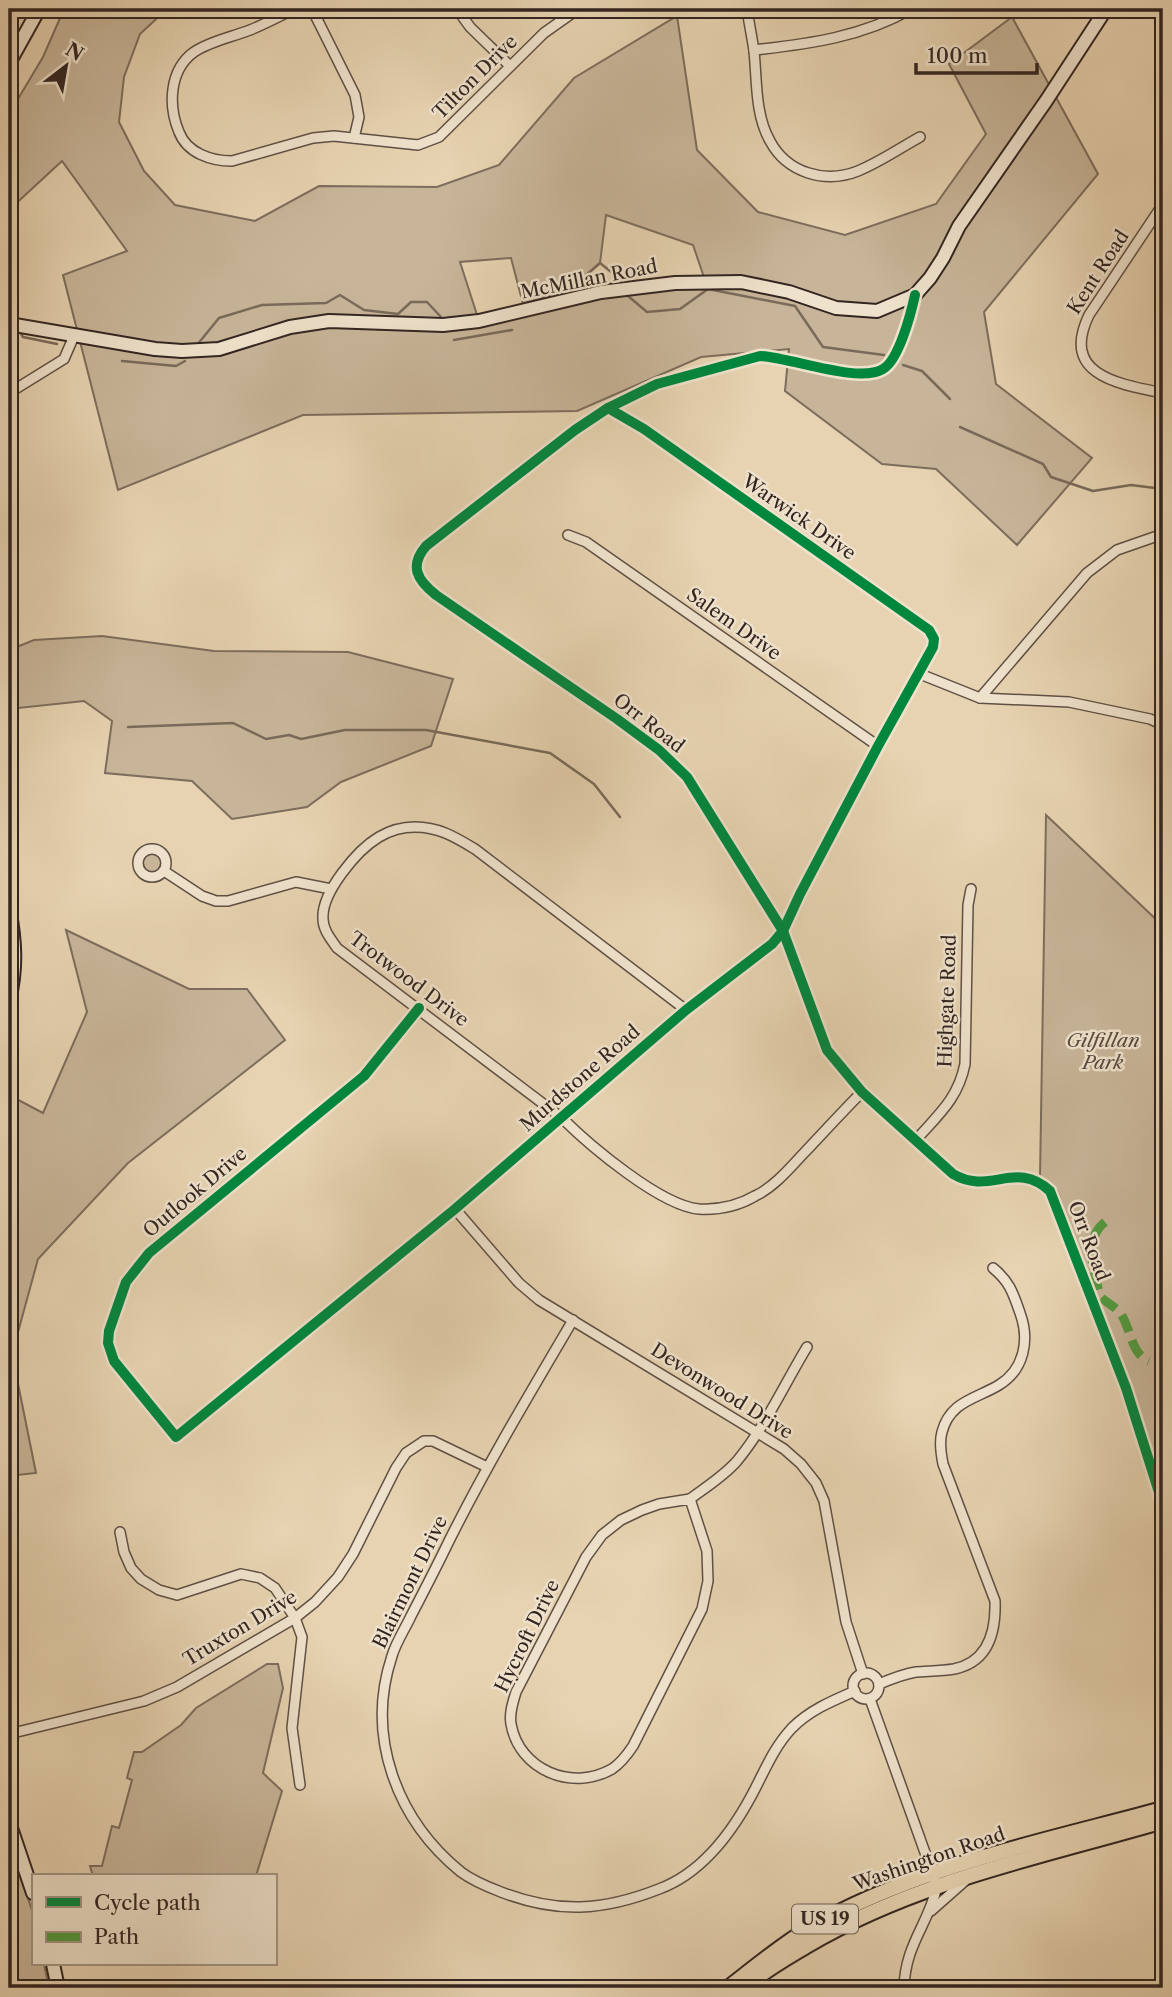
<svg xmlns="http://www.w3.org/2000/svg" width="1172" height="1997" viewBox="0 0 1172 1997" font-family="'Libre Caslon Text',serif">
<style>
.green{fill:#c8b599;stroke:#7d6d5d;stroke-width:2;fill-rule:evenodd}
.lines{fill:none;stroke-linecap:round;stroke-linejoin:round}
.stream{stroke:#796a5a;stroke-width:2.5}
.street-casing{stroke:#5f5045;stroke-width:12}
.secondary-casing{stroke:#322521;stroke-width:16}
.primary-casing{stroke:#322521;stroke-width:18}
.street{stroke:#efe2cc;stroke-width:9}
.secondary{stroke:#efe2cc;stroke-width:12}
.primary{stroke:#e7d3b1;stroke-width:14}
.quiet{stroke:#509b3f;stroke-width:9;stroke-dasharray:18 9;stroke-linecap:butt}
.cycleway-casing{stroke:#efe2cc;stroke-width:15}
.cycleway{stroke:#00873e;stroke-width:10}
.labels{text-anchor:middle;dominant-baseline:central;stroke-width:5;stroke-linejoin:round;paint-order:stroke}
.shield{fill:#efe2cc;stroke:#6b5e54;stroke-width:2}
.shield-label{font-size:18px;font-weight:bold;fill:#322521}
.street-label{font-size:19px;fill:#322521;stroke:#efe2cc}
.park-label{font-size:19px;font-style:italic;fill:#58493f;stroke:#efe2cc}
</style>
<rect width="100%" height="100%" fill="#e7d3b1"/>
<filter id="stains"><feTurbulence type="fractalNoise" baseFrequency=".00286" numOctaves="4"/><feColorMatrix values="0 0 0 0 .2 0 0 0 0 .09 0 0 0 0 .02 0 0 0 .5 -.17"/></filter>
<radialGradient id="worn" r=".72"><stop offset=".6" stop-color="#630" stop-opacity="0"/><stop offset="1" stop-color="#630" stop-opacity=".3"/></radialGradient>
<g class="green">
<path d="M64,9H167L140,34L124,77L119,122L144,171L175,205L255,221L319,186L437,187L499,165L574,78L677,16L697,150L758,212L845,235L936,204L986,134L949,64L1012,17L1098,174L984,312L996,384L1092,458L1017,545L936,469L882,464L785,391L789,349L701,357L577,411L303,415L118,490L63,275L127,251L62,161L9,210V114L43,57ZM606,215L693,245L708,289L646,287L479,321L460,262L511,258L523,304L568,291L600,263Z"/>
<path d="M102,636L214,651L348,652L453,679L431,746L341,782L307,807L232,819L192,781L105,773L112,721L84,701L9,709V650L34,640Z"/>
<path d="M1046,815L1163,926V1485L1057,1190L1040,1177Z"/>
<circle cx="152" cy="863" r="9"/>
<path d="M66,930L189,989H247L285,1040L128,1163L38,1259L12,1354L36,1473L9,1476V1095L43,1113L87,1012Z"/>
<path d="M267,1664H278L283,1688L263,1773L282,1791L256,1876H93L90,1866H102L112,1826L119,1828L132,1780L127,1778L134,1752H142L181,1725L196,1708Z"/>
<path d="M9,1844L33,1913V1964H44L49,1988H9Z"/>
</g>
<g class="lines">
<g class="stream">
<path d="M9,33L12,28L13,9"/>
<path d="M9,292L16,310L17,319"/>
<path d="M628,296L647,312L680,309L708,289L795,306L823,347L884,355"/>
<path d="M523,304L568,291L600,263L620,279"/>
<path d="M20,332L23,337L57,344"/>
<path d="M454,340L512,330"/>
<path d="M197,345L219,318L262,305L326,303L340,295L364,310L398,314L411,302H427L441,317"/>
<path d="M122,361L176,366L185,361"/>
<path d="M903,365L922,371L950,399"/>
<path d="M960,427L1043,464L1051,477L1093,491L1131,485L1163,489"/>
<path d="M128,727L233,723L266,739L289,735L301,739L345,730H426L550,753L594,784L620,817"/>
</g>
<g class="street-casing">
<g id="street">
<path d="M294,9C280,16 265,24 250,30C232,37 210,41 194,52C169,70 168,106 179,132C187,153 211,161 232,161L313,138L334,136L418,145L439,137L544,33L578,9"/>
<path d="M312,9L355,95L359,117L354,138"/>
<path d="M457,9L470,27L510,66"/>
<path d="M747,9C749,23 752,37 754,51C757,80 755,115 770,141C787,173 825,184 858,171C880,162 900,148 920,137"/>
<path d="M754,50C809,44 862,37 911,9"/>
<path d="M1163,204L1089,315C1060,375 1118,384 1163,393"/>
<path d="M915,295C911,313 899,360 883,369C858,384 790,357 760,356L657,384L608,408L575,430L426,546C409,566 417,580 436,595L617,719L659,750L687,777L783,931L827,1050L862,1092L953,1174C990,1196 1016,1159 1050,1191L1126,1388L1163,1505"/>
<path d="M9,393L64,359L74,336"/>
<path d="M568,535L586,542L878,746"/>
<path d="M920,674L980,698L1069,702L1150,719L1163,725"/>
<path d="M980,698L1087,573L1117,550L1163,534"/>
<circle cx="152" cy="863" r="14"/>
<path d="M164,871L202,896L216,901H228L296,882L331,889"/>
<path d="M419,1008L364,1076L149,1253L126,1282L109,1331L108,1343L114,1361L176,1437L455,1209L686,1010L772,944L783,931L800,894L878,746L933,647L934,639L929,630L644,429L608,408"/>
<path d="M686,1010L475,849C455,837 439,827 415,827C403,827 389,831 379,837C357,850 321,893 323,919C323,930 331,939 337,948L562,1118C589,1145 661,1206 699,1209C718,1210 738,1206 755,1196C774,1187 789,1169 803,1154C823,1133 842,1112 862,1092"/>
<path d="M915,1141C938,1115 958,1099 965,1064L968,905L971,889"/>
<path d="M455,1209L519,1283L539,1300L784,1449L801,1464L816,1483L824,1501L846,1622L863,1674"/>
<path d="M573,1320C530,1393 487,1465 449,1541C437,1566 424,1591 411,1616C405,1629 396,1642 392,1656C365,1737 397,1820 461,1872C473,1881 488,1887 501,1892C558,1914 603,1911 659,1889C705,1872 736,1827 757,1785C767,1765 776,1745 792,1728C810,1710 832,1701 855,1691"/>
<path d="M690,1499L707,1551L708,1581L702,1609L633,1746C627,1755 621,1763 612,1769C572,1792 519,1770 511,1724C509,1713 513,1702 516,1692L586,1557L602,1535L621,1520L642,1510L659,1504Z"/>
<path d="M690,1499C706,1487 724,1476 737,1461C765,1427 784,1385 807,1347"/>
<path d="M120,1532L124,1552L131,1568L141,1579L159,1590L177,1595L241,1574L260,1578L275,1588L295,1618L302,1637L292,1728L300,1785"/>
<circle cx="866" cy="1686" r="13"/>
<path d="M879,1684C891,1679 903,1674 916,1672C929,1671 942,1671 954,1669C989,1662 996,1631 995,1601L943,1464C941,1454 939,1442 942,1432C950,1401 976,1399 999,1385C1024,1370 1030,1340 1020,1313C1013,1293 1010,1282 993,1268"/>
<path d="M870,1699L937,1886C929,1924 905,1944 904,1988"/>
<path d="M9,1734L144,1701L177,1687L295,1618L315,1602L338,1577L353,1554L396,1468L406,1453L424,1441H433L487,1467"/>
<path d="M931,1911L965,1881"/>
</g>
</g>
<g class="secondary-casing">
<g id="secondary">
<path d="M9,63L39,9"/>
<path d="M9,324L155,349L182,351L219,349L290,327L329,321L443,325L479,321L601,292L675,283L741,282L789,292L836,308L877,311L915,295L930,278L943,258L959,226L1046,101L1106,9"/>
<path d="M9,908C15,940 17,968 9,1000"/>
<path d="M9,1822L33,1893"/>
<path d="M53,1964L58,1988"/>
</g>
</g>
<g class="primary-casing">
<g id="primary">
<path d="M750,1983C768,1968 788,1957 808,1945C917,1881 1043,1856 1163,1821"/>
<path d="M728,1988C759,1964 789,1939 824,1920C928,1864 1049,1840 1163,1809"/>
</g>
</g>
<use href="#street" class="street"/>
<use href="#secondary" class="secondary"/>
<use href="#primary" class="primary"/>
<path class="quiet" d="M1105,1222C1083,1239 1094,1272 1100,1296C1106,1303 1115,1306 1121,1314C1131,1329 1131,1354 1149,1361"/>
<g class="cycleway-casing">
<g id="cycleway">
<path d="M915,295C911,313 899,360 883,369C858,384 790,357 760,356L657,384L608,408L575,430L426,546C409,566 417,580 436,595L617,719L659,750L687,777L783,931L827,1050L862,1092L953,1174C990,1196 1016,1159 1050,1191L1126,1388L1163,1505"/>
<path d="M419,1008L364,1076L149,1253L126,1282L109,1331L108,1343L114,1361L176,1437L455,1209L686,1010L772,944L783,931L800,894L878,746L933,647L934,639L929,630L644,429L608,408"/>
</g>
</g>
<use href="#cycleway" class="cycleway"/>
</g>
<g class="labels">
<rect class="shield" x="792" y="1904.5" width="66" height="29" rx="5"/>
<g class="shield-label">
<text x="825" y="1919">US 19</text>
</g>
<g class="street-label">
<text transform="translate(475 77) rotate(-45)">Tilton Drive</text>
<text transform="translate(1098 272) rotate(-57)">Kent Road</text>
<text transform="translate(589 279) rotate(-11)">McMillan Road</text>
<text transform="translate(799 517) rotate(35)">Warwick Drive</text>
<text transform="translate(734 624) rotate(35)">Salem Drive</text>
<text transform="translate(649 723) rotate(38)">Orr Road</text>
<text transform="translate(409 979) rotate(37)">Trotwood Drive</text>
<text transform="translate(947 1001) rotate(-88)">Highgate Road</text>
<text transform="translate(580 1078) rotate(-41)">Murdstone Road</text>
<text transform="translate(195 1192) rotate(-40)">Outlook Drive</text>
<text transform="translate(1089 1241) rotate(69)">Orr Road</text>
<text transform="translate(722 1391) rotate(32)">Devonwood Drive</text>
<text transform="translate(410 1582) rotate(-64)">Blairmont Drive</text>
<text transform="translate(240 1628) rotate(-31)">Truxton Drive</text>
<text transform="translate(527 1636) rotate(-64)">Hycroft Drive</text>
<text transform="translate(929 1859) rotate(-19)">Washington Road</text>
</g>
<g class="park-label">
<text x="1103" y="1040">Gilfillan<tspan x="1103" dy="22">Park</tspan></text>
</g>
</g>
<rect width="1172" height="1997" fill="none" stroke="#e7d3b1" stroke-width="35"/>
<rect x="10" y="10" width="1151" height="1976" fill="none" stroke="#322521" stroke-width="3.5"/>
<rect x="18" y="18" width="1137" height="1962" fill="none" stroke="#322521" stroke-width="2"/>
<rect x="32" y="1874" width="245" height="91" fill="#efe2cc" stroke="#a39688" stroke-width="2"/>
<rect x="46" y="1897" width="35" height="10" fill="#00873e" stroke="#a39688" stroke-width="2"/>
<text x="94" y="1910" font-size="21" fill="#322521">Cycle path</text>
<rect x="46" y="1932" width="35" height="10" fill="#509b3f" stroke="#a39688" stroke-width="2"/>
<text x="94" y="1944" font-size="21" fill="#322521">Path</text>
<g transform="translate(66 66) rotate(31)" stroke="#efe2cc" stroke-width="5" paint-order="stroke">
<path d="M0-5L12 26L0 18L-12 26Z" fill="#322521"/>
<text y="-10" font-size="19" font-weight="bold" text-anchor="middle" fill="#322521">N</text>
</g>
<path d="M916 63v10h121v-10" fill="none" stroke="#322521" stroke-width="3.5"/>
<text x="927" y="63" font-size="21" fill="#322521" stroke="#efe2cc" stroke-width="5" paint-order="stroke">100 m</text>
<rect width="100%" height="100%" filter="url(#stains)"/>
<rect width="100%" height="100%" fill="url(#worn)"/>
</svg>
